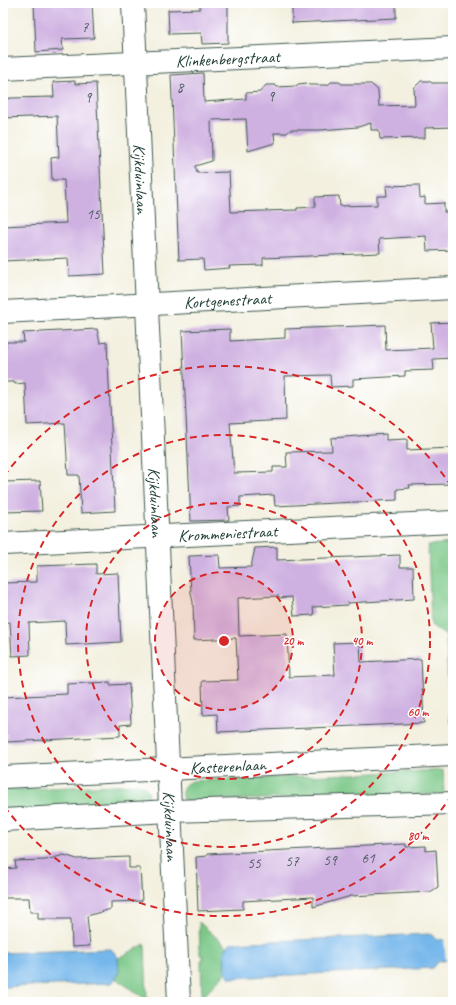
<svg xmlns="http://www.w3.org/2000/svg" width="456" height="1005" viewBox="0 0 456 1005" font-family="Caveat,sans-serif">
<style>
.green{fill:#7ac787;stroke:#4c825e}
.water{fill:#76b7eb;stroke:#4a7a90}
.pier{fill:#f3f0df}
.building{fill:#cfb1e1}
.lines{fill:none;stroke-linecap:round;stroke-linejoin:round}
.street-casing{stroke:#3f584e;stroke-width:24}
.street{stroke:#fff;stroke-width:22}
.ring{fill:none;stroke:#d62828;stroke-width:2;stroke-dasharray:7 5}
.labels{text-anchor:middle;dominant-baseline:central;stroke-width:3;stroke-linejoin:round;paint-order:stroke}
.number-label{font-size:15px;fill:#4b5a5f}
.street-label{font-size:17px;fill:#1f3d34;stroke:#fff}
.centre{fill:#d62828;stroke:#fff;stroke-width:2}
.ring-label{font-size:12px;text-anchor:middle;font-weight:bold;fill:#d62828;stroke:#fff;stroke-width:3;stroke-linejoin:round;paint-order:stroke}
</style>
<rect width="100%" height="100%" fill="#fff"/>
<filter id="ink" filterUnits="userSpaceOnUse"><feTurbulence type="fractalNoise" baseFrequency=".025" numOctaves="2"/><feDisplacementMap in="SourceGraphic" scale="8" xChannelSelector="R" yChannelSelector="G"/><feConvolveMatrix kernelMatrix="1 2 1 2 8 2 1 2 1" color-interpolation-filters="sRGB"/></filter>
<filter id="wash" filterUnits="userSpaceOnUse"><feTurbulence type="fractalNoise" baseFrequency=".012" numOctaves="4" result="noise"/><feDisplacementMap in="SourceGraphic" scale="16" xChannelSelector="R" yChannelSelector="G"/><feGaussianBlur stdDeviation="0.9" result="paint"/><feColorMatrix in="noise" values="0 0 0 0 0 0 0 0 0 0 0 0 0 0 0 0 0 1.4 0 .05"/><feComposite in="paint" operator="in"/></filter>
<g filter="url(#wash)">
<rect width="100%" height="100%" fill="#f3f0df"/>
<g class="green">
<path d="M453,543V722H450L446,636L431,625L428,545Z"/>
<path d="M443,770L444,794L184,801C179,792 183,783 193,781Z"/>
<path d="M138,784C148,786 151,794 147,803L3,813V790Z"/>
<path d="M199,922L227,947L224,952L226,972L202,998L201,960H203V955H200Z"/>
<path d="M145,944L147,1000L115,978L119,974L117,959Z"/>
</g>
<g class="water">
<path d="M430,934L438,940L453,939V960L439,961L433,968L230,978L225,970L224,954H223L230,943Z"/>
<path d="M111,949L118,957L119,974L112,983L3,987V953Z"/>
</g>
<path class="pier" d="M453,937V962H446L444,938Z"/>
<g id="blocks">
<g class="building">
<path d="M34,3H92L94,38L62,39L63,50L36,52Z"/>
<path d="M200,3H228V43L202,44L201,33L169,34L168,10L200,9Z"/>
<path d="M292,3H396V18L292,23Z"/>
<path d="M203,73L204,102L246,99V93L260,92L266,85H275L277,87L296,86L298,84L307,83L309,85H328L331,82H339L342,84H371L378,90L379,106L415,105L414,88L421,81H429L432,83H453V127L425,128V138L380,139L379,130H371V123L358,127L321,130H290L287,133H274L275,143L248,151L246,119L211,120L212,161L195,166L197,173L229,172L231,212L297,210V208L315,207V197L339,196L340,206L377,205V196H387L386,186L419,185L420,198L425,197V204L444,203V212H453V250L427,251L426,236L379,239L380,253L263,258V265L229,266L230,268L204,270L203,259L179,260L171,75Z"/>
<path d="M75,81V84L96,83L105,274L69,276L68,258L3,261V226L66,223L64,180H52L51,158L59,157L57,116L3,118V100L11,98L54,97L53,82Z"/>
<path d="M453,322V358L433,359L434,370L405,371V376L353,379V386L331,387L330,375L285,376L286,420L230,423L234,473L273,472V467H287L286,452L332,451L331,438L386,434V440L407,439V450L451,448L453,459V484L409,485L410,488L397,489V500L275,506L274,495L240,497V506L228,507L229,520L191,521L182,331L230,329V341L285,338V329L385,325L386,350L433,348L431,323Z"/>
<path d="M97,329L100,343L107,342L115,511L81,513L79,475H68L65,423L27,425L25,383L15,384L14,382H3V347H6V342H24L23,333Z"/>
<path d="M40,481L42,511L3,512V482Z"/>
<path d="M277,547V560L400,555V567H413L414,599L347,603L348,605L313,607L314,615L294,616L292,597L279,598V596L238,598L239,636L287,634L289,677L335,675L333,643L360,642L361,662L421,659L424,723L218,732L217,714L203,715L202,681L238,680L236,638L194,640L193,602L191,593L189,556L219,555L220,568L251,567L255,548Z"/>
<path d="M96,564V574L118,573L121,642L66,645L65,621L29,623L30,655L12,656L10,622H3V583L37,582V566Z"/>
<path d="M110,682V685L129,684L131,724L120,725V736L7,742L6,733H3V697L67,694V684Z"/>
<path d="M406,844V847L426,846V851L436,850L438,887L430,892L351,896L313,907V897L243,901V909L198,911L196,857L207,856V854Z"/>
<path d="M64,855L77,859L129,857V868H140L142,901L111,902V909L87,916L90,946L72,947L71,919H38V912H30L29,898H3V869L16,868L15,861L46,860Z"/>
</g>
</g>
</g>
<g filter="url(#ink)">
<use href="#blocks" fill-opacity="0" stroke="#3f584e" stroke-width="1"/>
<g class="lines">
<g class="street-casing">
<g id="street">
<path id="s1" d="M133,3L179,1002"/>
<path id="s2" d="M3,69L453,48"/>
<path id="s3" d="M3,312L453,288"/>
<path id="s4" d="M3,544L453,522"/>
<path id="s5" d="M3,777L453,755"/>
<path d="M3,820L170,811L453,803"/>
</g>
</g>
<use href="#street" class="street"/>
</g>
</g>
<circle cx="224" cy="641" r="69" fill="#d62828" fill-opacity=".12"/>
<g class="ring">
<circle cx="224" cy="641" r="69"/>
<circle cx="224" cy="641" r="138"/>
<circle cx="224" cy="641" r="206"/>
<path d="M452 795A275 275 0 0 1 4 806M4 476A275 275 0 0 1 452 487"/>
</g>
<g class="labels">
<g class="number-label">
<text x="85" y="27">7</text>
<text x="180" y="87">8</text>
<text x="271" y="96">9</text>
<text x="88" y="97">9</text>
<text x="93" y="214">15</text>
<text x="368" y="858">61</text>
<text x="330" y="860">59</text>
<text x="292" y="861">57</text>
<text x="254" y="863">55</text>
</g>
<g class="street-label">
<text stroke="none"><textPath href="#s2" startOffset="225">Klinkenbergstraat</textPath></text>
<text stroke="none"><textPath href="#s1" startOffset="176">Kijkduinlaan</textPath></text>
<text stroke="none"><textPath href="#s3" startOffset="225">Kortgenestraat</textPath></text>
<text stroke="none"><textPath href="#s1" startOffset="500">Kijkduinlaan</textPath></text>
<text stroke="none"><textPath href="#s4" startOffset="225">Krommeniestraat</textPath></text>
<text stroke="none"><textPath href="#s5" startOffset="225">Kasterenlaan</textPath></text>
<text stroke="none"><textPath href="#s1" startOffset="824">Kijkduinlaan</textPath></text>
</g>
</g>
<circle cx="224" cy="641" r="6" class="centre"/>
<g class="ring-label">
<text x="293" y="645">20 m</text>
<text x="362" y="645">40 m</text>
<text x="418" y="716">60 m</text>
<text x="418" y="840">80 m</text>
</g>
<rect width="456" height="1005" fill="none" stroke="#fff" stroke-width="16"/>
</svg>
